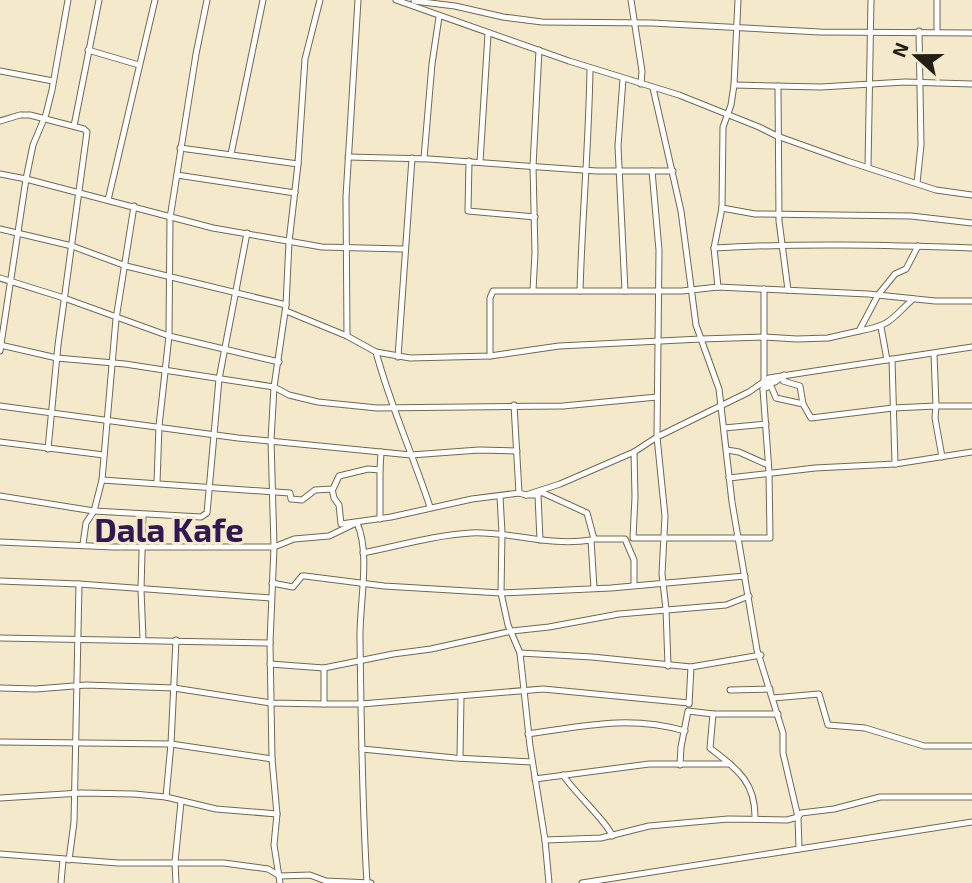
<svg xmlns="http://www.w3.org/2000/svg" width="972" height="883" viewBox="0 0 972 883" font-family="'Exo 2',sans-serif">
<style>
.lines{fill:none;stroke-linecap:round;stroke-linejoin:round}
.minor-casing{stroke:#72684f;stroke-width:7}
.minor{stroke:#fff;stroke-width:5}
.labels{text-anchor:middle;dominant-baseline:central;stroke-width:6;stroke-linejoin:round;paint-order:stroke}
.district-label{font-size:33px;font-weight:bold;fill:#301953;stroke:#f5e9cc}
</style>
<rect width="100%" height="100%" fill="#f5e9cc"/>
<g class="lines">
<g class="minor-casing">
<g id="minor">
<path d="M396,0L569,61L679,95L759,127L777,136L847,161L936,190L972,195"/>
<path d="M631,0L642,71L641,84"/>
<path d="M414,1L455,6L503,17L542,22L652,23L820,32L972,33"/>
<path d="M937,31V0"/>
<path d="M88,50L139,65"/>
<path d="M0,71L53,81"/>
<path d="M623,79L618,146L625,291"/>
<path d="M734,85L821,87L905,82L972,84"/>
<path d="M778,86L779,221L788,290"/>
<path d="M0,121L20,115H30L84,129L87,132L58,345L48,449"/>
<path d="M74,126L99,0"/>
<path d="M180,148L298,164"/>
<path d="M231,154L263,0"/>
<path d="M348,157L429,159L597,171H673"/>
<path d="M424,158L432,64L439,17"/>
<path d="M469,161L468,211L535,217"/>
<path d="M480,162L488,34"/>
<path d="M868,167L871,0"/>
<path d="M652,171L659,250L657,437L665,516L662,574L666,609L668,666"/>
<path d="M0,174L26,179L213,228L322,247L404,249"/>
<path d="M177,175L295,193"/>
<path d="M917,183L921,145L919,31"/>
<path d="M108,200L155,0"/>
<path d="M722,208L755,214L911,216L972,223"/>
<path d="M0,229L72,246L126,266L286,305"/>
<path d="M714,248C800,243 886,245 972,248"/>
<path d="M0,278L64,298L169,336L279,362"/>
<path d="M718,287L714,248L722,208L723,127L731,105L734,85L738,0"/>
<path d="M764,289V380"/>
<path d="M533,290L535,253L533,166L539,50"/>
<path d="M580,291C582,217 589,143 590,68"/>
<path d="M286,311L347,336L376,352L410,358L490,356L559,346L701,339L764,337L797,339L828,338L859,331L878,295L895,274L906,269L918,246"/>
<path d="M881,327L887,360"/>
<path d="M859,331C892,325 890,320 913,299"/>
<path d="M347,336L346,197L358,0"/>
<path d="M0,345L57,358L125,364L274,387L289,395L318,402L377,408L563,406L657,397"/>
<path d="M0,351L26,179L33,145L46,114L52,90L68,0"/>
<path d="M376,352C390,405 413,455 430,507"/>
<path d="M934,354L936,406H972"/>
<path d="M490,356V298L493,291H682L718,287L868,294L935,301H972"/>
<path d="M398,357L412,158"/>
<path d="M892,359L895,464"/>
<path d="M763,389L771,386L776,398L803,404"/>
<path d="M514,405L519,493"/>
<path d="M0,406L238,438L411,455L479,450L517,451"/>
<path d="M724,428L766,424"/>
<path d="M0,442L104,455"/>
<path d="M727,450L739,452L768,465"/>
<path d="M634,452L635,497L633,538H770L769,472L763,389L765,384L775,382L784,375L783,381L800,386L803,404L811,418L893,408L936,406L935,418L942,457"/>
<path d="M729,478L815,468L895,464L972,452"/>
<path d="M102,480L290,493L291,499L302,500L315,490L333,489L339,476L368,469L380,470L381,452"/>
<path d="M157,483L159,426L169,336L170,218L196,54L207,0"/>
<path d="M332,489L334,498L339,505L341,524L391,517L472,499L519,493L526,495L560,484L634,452L657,437L749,392L769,378L972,347"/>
<path d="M526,495H538L541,492L587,513L594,539H625L634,560V584"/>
<path d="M538,495L540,540"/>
<path d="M0,496L94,511L201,517L207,513L219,379L247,233"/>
<path d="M500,496L502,533L501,593L508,625L520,653L530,746L545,840L549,883"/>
<path d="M143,515L141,590L143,639"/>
<path d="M380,519V470"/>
<path d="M357,523C371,554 359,605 360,640C361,721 362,802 367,883"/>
<path d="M0,542L113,547H274L294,539L329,536L354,524"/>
<path d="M83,544L86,523L94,511L102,480L116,319L134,206"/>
<path d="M363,553C398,546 435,535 471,533C511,531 548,547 591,540L594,588"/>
<path d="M0,581L79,584L271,598"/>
<path d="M272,583L293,587L302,576H305L384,586L501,593L611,588L745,576"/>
<path d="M0,638L270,643"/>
<path d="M520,653L592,657L691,667L761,655"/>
<path d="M270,664L324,668L393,654L431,649L512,631L549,627L619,614L726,605L749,596"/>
<path d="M324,668V704H361L543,689L689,703"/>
<path d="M0,688L36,689L86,685L174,688L271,703L324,704"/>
<path d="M730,690L770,689"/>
<path d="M773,698L819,694L828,725L865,728L924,746H972"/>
<path d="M689,704L691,667"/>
<path d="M713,714H778"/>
<path d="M528,734C584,726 629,715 685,731"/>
<path d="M0,742L171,744L272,759"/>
<path d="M362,749L455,758L532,762"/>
<path d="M460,758L461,696"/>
<path d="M680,765L681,747L688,711L713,714L710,748C737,769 756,782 755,819"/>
<path d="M563,775C573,791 609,824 612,836"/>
<path d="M535,779L649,764H730"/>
<path d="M166,797L171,744L176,640"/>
<path d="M0,798L81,793L134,794L166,797L216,809L277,814"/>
<path d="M545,840L601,838L649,826L728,819L787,820L798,817L783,753V733L757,650L732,502L719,389L696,325L681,211L653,88"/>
<path d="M799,849L798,817L801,813L834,809L880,797H972"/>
<path d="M0,854L118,863H224L268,869L280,876L310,875L326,881L371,883"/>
<path d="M69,860L74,822L79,584"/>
<path d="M61,883L63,860"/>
<path d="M176,883L175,862L181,802"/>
<path d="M280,883L274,845L277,814L272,759L270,643L274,547L271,440L274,387L286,305L289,242L298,164L305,59L320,0"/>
<path d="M582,883L972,822"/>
</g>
</g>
<use href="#minor" class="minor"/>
</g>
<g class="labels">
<g class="district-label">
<text x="169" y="529">Dala Kafe</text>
</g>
</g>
<g transform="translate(916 56) rotate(291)" stroke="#f5e9cc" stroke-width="5" paint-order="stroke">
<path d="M0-5L12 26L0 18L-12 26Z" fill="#231f15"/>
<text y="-10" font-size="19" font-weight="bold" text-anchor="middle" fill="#231f15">N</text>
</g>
</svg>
